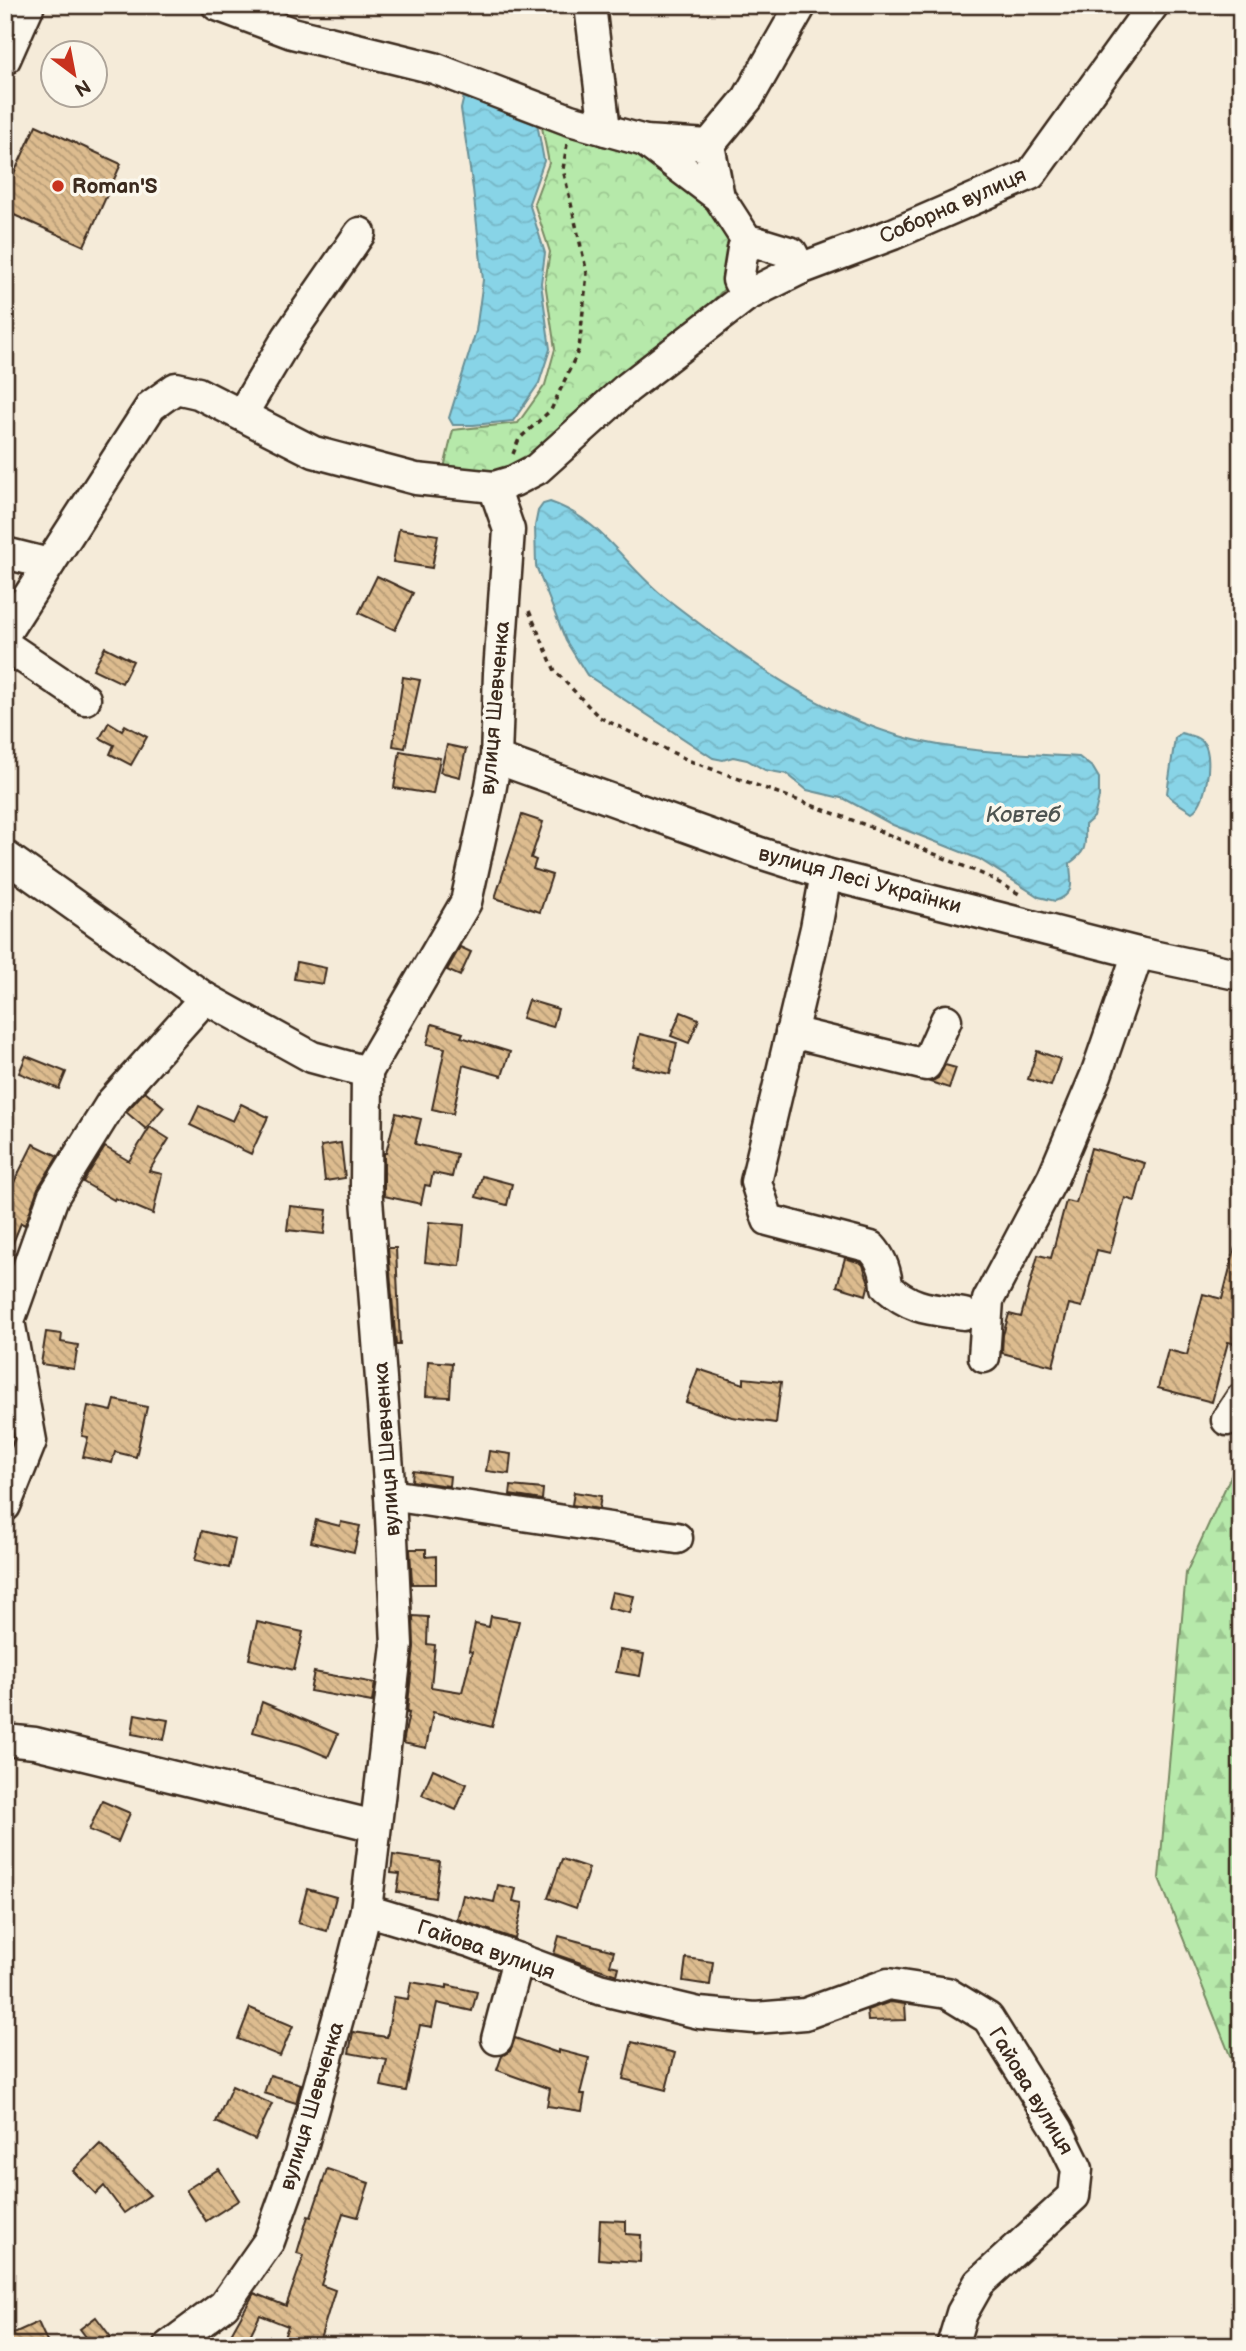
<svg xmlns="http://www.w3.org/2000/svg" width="1246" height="2351" viewBox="0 0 1246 2351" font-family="'Balsamiq Sans',sans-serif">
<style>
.forest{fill:url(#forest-firs);stroke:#788a64;stroke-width:2}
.park{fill:url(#park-crowns);stroke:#788a64;stroke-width:2}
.water{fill:url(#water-waves);stroke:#699097;stroke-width:2}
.building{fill:url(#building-back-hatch);stroke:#3b2a1e;stroke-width:2}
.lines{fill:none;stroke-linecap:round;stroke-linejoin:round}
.minor-casing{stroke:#3b2a1e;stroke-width:35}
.path{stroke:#3b2a1e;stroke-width:3.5;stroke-dasharray:5 5;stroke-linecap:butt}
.minor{stroke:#fbf7ec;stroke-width:30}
.poi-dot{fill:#c8321e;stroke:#fbf7ec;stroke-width:2.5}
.labels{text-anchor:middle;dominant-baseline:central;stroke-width:7;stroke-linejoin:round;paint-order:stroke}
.poi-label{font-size:21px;font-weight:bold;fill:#3b2a1e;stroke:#fbf7ec;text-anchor:start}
.street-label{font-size:21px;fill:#3b2a1e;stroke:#fbf7ec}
.water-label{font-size:23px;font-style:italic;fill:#4e5450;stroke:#fbf7ec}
</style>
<defs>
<pattern id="forest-firs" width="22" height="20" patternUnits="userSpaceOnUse" patternTransform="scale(1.75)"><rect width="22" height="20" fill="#b6e9aa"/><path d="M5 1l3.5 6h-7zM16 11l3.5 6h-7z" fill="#9dc892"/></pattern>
<pattern id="park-crowns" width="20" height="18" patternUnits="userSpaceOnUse" patternTransform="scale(1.75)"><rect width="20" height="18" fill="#b6e9aa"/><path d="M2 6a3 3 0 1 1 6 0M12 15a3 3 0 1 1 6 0" fill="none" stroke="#9dc892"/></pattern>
<pattern id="water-waves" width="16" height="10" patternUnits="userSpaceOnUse" patternTransform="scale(1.75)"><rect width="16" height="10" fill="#88d4e7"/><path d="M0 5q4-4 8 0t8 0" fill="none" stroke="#76b6c6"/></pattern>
<pattern id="building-back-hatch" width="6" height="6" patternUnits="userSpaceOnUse" patternTransform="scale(1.75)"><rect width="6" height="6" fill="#ddbc8f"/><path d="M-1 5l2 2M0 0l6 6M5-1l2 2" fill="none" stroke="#b49974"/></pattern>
</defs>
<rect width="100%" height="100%" fill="#f5ebd9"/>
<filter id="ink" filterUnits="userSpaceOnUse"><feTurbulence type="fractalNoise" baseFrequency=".0143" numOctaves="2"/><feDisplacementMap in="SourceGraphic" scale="14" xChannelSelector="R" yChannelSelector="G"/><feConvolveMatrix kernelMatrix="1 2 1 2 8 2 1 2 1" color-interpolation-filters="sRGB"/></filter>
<g filter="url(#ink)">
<path class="forest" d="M1241,1454V2083L1159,1878L1186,1573Z"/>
<path class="park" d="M540,117L634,141L719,209L739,241L731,282L707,307L548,445L508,471L444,468L453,430L518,423L545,385L555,349L545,282L550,252L534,203L549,163Z"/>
<g class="water">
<path d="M464,96L537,123L544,161L529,203L545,253L541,283L550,349L539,383L513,421L473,425H453L449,418L476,331L483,280L473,189L461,109Z"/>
<path d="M550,502C603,520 625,567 667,599C741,656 819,715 910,739C965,753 1023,753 1079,757L1093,768L1099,778V797L1094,817L1085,825C1085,846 1088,850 1070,863C1070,880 1078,893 1055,901L1039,897L979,859L893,825L845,799L807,790L787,774L765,770L747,760L733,757L723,760L713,758L587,675L566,641L536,566L535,526L538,511L543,504Z"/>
<path d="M1181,733C1190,735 1200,737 1205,745C1213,760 1206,804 1192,812C1184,806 1172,802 1167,793L1175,738Z"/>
</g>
<g class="building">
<path d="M36,125L121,164L84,246L5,211V193Z"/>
<path d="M399,529L438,535L432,568L393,562Z"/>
<path d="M377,576L413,593L395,630L359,613Z"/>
<path d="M105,647L133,661L122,683L93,669Z"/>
<path d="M403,677L420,680L405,748L393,746Z"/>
<path d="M109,722L122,730L125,725L147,737L131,765L110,754L114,745L100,738Z"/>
<path d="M447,745L466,749L460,777L440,772Z"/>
<path d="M400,751L440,758L433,794L394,788Z"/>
<path d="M522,815L543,822L531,858L536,860L533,869L552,875L540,912L495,898Z"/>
<path d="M460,947L471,952L460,976L447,970Z"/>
<path d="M297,962L326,968L323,984L294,979Z"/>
<path d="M528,1000L558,1009L553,1027L522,1018Z"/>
<path d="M681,1012L699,1019L689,1043L671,1036Z"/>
<path d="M432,1024L463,1033L461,1037L510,1052L502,1076L463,1065L453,1114L432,1109L445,1048L427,1044Z"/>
<path d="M640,1034L677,1043L670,1074L632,1066Z"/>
<path d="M1037,1051L1060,1059L1051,1086L1028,1079Z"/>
<path d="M26,1056L66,1072L59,1089L19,1073Z"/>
<path d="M945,1065L956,1068L949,1088L930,1082L938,1078Z"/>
<path d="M145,1091L164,1107L146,1129L126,1112Z"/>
<path d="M241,1104L268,1117L251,1154L190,1125L199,1106L233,1121Z"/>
<path d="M396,1113L421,1119L415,1144L457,1154L452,1177L433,1173L430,1186L425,1185L421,1204L384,1196V1153H386Z"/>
<path d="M150,1127L169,1139L149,1171L162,1174L153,1214L115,1198L114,1200L83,1182L105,1147L129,1161Z"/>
<path d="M341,1143L345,1178L325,1181L321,1146Z"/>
<path d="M33,1144L58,1156L38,1188L25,1225L21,1223L8,1255L13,1257L5,1279V1200Z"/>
<path d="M1091,1148L1145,1163L1135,1201L1125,1198L1110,1253L1097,1250L1082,1307L1069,1304L1053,1366L1002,1353L1003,1335L1009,1314L1021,1317L1038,1255L1051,1258L1066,1201L1076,1203Z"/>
<path d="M482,1176L512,1184L507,1205L476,1197Z"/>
<path d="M290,1206L327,1210L324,1234L287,1230Z"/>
<path d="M429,1222L464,1225L460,1266L425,1262Z"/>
<path d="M388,1248H396L400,1345H396Z"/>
<path d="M1235,1248H1241V1345L1228,1342L1212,1402L1158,1388L1168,1350L1187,1355L1203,1294L1222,1299Z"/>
<path d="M845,1258L861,1263L863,1265L869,1283L866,1295L837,1286Z"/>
<path d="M46,1332L62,1334L61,1342L78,1345L74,1369L41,1364Z"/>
<path d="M428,1361L452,1363L450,1397L426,1396Z"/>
<path d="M698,1369L744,1384V1378L781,1382L776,1423L732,1417L686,1402Z"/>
<path d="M115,1400L147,1407L136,1457L115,1452L112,1463L83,1457L88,1437L82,1436L88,1406L112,1411Z"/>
<path d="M489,1451L511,1454L509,1474L486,1471Z"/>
<path d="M413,1471L450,1476L449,1486L412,1481Z"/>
<path d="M511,1486L543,1489L542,1500L510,1495Z"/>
<path d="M574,1492L601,1496L599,1509L572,1505Z"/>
<path d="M316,1520L340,1526L341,1522L360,1526L354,1552L311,1542Z"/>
<path d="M202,1531L235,1539L229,1568L195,1560Z"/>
<path d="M410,1549H426V1557L436,1556V1584H412Z"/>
<path d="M612,1592L634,1596L630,1613L608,1608Z"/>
<path d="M413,1616L428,1617L427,1644L435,1645L431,1687L462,1692L472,1652L469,1651L475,1624L489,1627L491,1616L519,1621L492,1727L433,1712L426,1748L403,1743L409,1713H407L414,1647Z"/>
<path d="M257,1622L303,1632L294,1670L249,1659Z"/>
<path d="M620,1650L644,1654L640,1676L616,1672Z"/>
<path d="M314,1672L375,1683L372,1702L310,1691Z"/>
<path d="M262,1702L338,1734L328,1757L300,1745L253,1732Z"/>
<path d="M135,1714L168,1720L164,1740L132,1734Z"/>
<path d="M433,1769L467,1784L456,1810L422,1795Z"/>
<path d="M102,1801L130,1813L118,1842L89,1830Z"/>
<path d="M393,1855L440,1862L435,1898L397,1892L400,1874L391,1873Z"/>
<path d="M562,1859L589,1868L576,1908L548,1898Z"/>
<path d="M498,1885L516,1889L513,1901L523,1903L515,1939L457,1919L463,1895L494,1902Z"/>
<path d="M307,1889L336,1897L327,1931L298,1923Z"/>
<path d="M559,1936L614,1951L610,1965L619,1967L617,1975L554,1954Z"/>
<path d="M686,1958L713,1962L710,1985L683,1981Z"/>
<path d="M411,1982L447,1988V1985L477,1992L472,2011L437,2003L432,2027L420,2025L406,2091L381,2086L387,2060L349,2053L353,2032L387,2037L394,1997L408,1999Z"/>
<path d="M890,2002L905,2004L906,2020L868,2021L867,2010Z"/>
<path d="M250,2008L293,2026L280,2056L238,2039Z"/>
<path d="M515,2038L558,2053V2050L589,2058L580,2094H585L582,2111L547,2106L550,2089L497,2070L502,2056L510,2051Z"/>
<path d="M632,2042L675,2053L666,2090L623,2079Z"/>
<path d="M270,2075L301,2084L296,2103L264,2093Z"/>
<path d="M232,2086L272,2104L255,2140L216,2122Z"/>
<path d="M100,2144L150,2195L124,2213L104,2186L96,2194L73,2171Z"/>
<path d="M219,2169L239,2200L206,2221L186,2190Z"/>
<path d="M327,2169L369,2183L358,2217L343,2213L321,2285L335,2290L318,2346H281L288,2326L260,2315L245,2346H237L227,2341L254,2293L286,2306L304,2255L297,2253L308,2216L311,2217Z"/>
<path d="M600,2220L626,2221V2234L641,2235L640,2262L598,2259Z"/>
<path d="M96,2317L111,2337L100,2346H93L80,2329Z"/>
<path d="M38,2322L49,2346H5V2337Z"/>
</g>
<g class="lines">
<g class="minor-casing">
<g id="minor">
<path d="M217,5L292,33L434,68L570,120L645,141"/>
<path d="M590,5L605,130"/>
<path d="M5,59L29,5"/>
<path d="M709,145L748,98L801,5"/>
<path d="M719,197L709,145L645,141L719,197L750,245"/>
<path d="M746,296L738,280L743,249L756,242L792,253L800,269"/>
<path d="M242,414L288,337L360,233"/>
<path d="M5,553L49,564"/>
<path d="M5,633L151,406L176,388L198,393L314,452L416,479L494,487L514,481L537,469L626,389L746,296L800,269L893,234L1031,174L1153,5"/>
<path d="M5,645L85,699"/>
<path d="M496,758L760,853L826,874L1138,953L1241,975"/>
<path d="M5,856L205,998L312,1057L367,1072L366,1186L390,1495L397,1645L366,1910L345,1993L299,2158L269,2241L224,2305L169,2346"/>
<path d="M826,874L816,928L756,1182L768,1220L871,1247C882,1259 886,1271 887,1287C913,1310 931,1309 964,1314"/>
<path d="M791,1032L926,1065L946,1020"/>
<path d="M367,1072L466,902L489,797L496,758L499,673L509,530L494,487"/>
<path d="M984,1357L988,1300L1053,1177L1096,1075L1138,953"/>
<path d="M1227,1420L1241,1399"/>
<path d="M390,1495L677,1538"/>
<path d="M5,1506L31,1441L9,1321L53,1197L112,1102L205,998"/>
<path d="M5,1740L35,1743L375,1826"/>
<path d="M366,1910L472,1942L599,1989L699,2013L755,2018L805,2014L888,1984L947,1993L988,2018L1058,2130L1077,2169L1074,2196L979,2283L962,2313L952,2346"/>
<path d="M497,2039L518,1959"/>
</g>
</g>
<g class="path">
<path d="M513,454L519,439L551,410L579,349L587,273L563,169L567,144"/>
<path d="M529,611L555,671L599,717L690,761L863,824L987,876L1023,896"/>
</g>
<use href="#minor" class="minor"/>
</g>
</g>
<circle class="poi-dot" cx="58" cy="186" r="7"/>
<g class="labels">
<g class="poi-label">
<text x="72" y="186">Roman'S</text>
</g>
<g class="street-label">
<text transform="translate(953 206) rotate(-24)">Соборна вулиця</text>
<text transform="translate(495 708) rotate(-85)">вулиця Шевченка</text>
<text transform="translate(860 880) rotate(15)">вулиця Лесі Українки</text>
<text transform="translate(387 1449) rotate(-94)">вулиця Шевченка</text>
<text transform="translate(486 1950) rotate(19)">Гайова вулиця</text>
<text transform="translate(1031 2091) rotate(59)">Гайова вулиця</text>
<text transform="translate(312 2106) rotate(-73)">вулиця Шевченка</text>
</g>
<g class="water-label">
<text x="1023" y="815">Ковтеб</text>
</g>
</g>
<rect width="1246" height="2351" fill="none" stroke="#fbf7ec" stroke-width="28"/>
<rect x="14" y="14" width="1218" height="2323" fill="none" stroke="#3b2a1e" stroke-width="2.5" filter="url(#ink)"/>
<g transform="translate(74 74) rotate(148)"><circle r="33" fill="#fbf7ec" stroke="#aea59a" stroke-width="2"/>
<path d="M0-5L12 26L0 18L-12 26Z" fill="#c8321e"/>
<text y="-10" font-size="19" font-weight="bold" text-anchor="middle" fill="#3b2a1e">N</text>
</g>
</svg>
